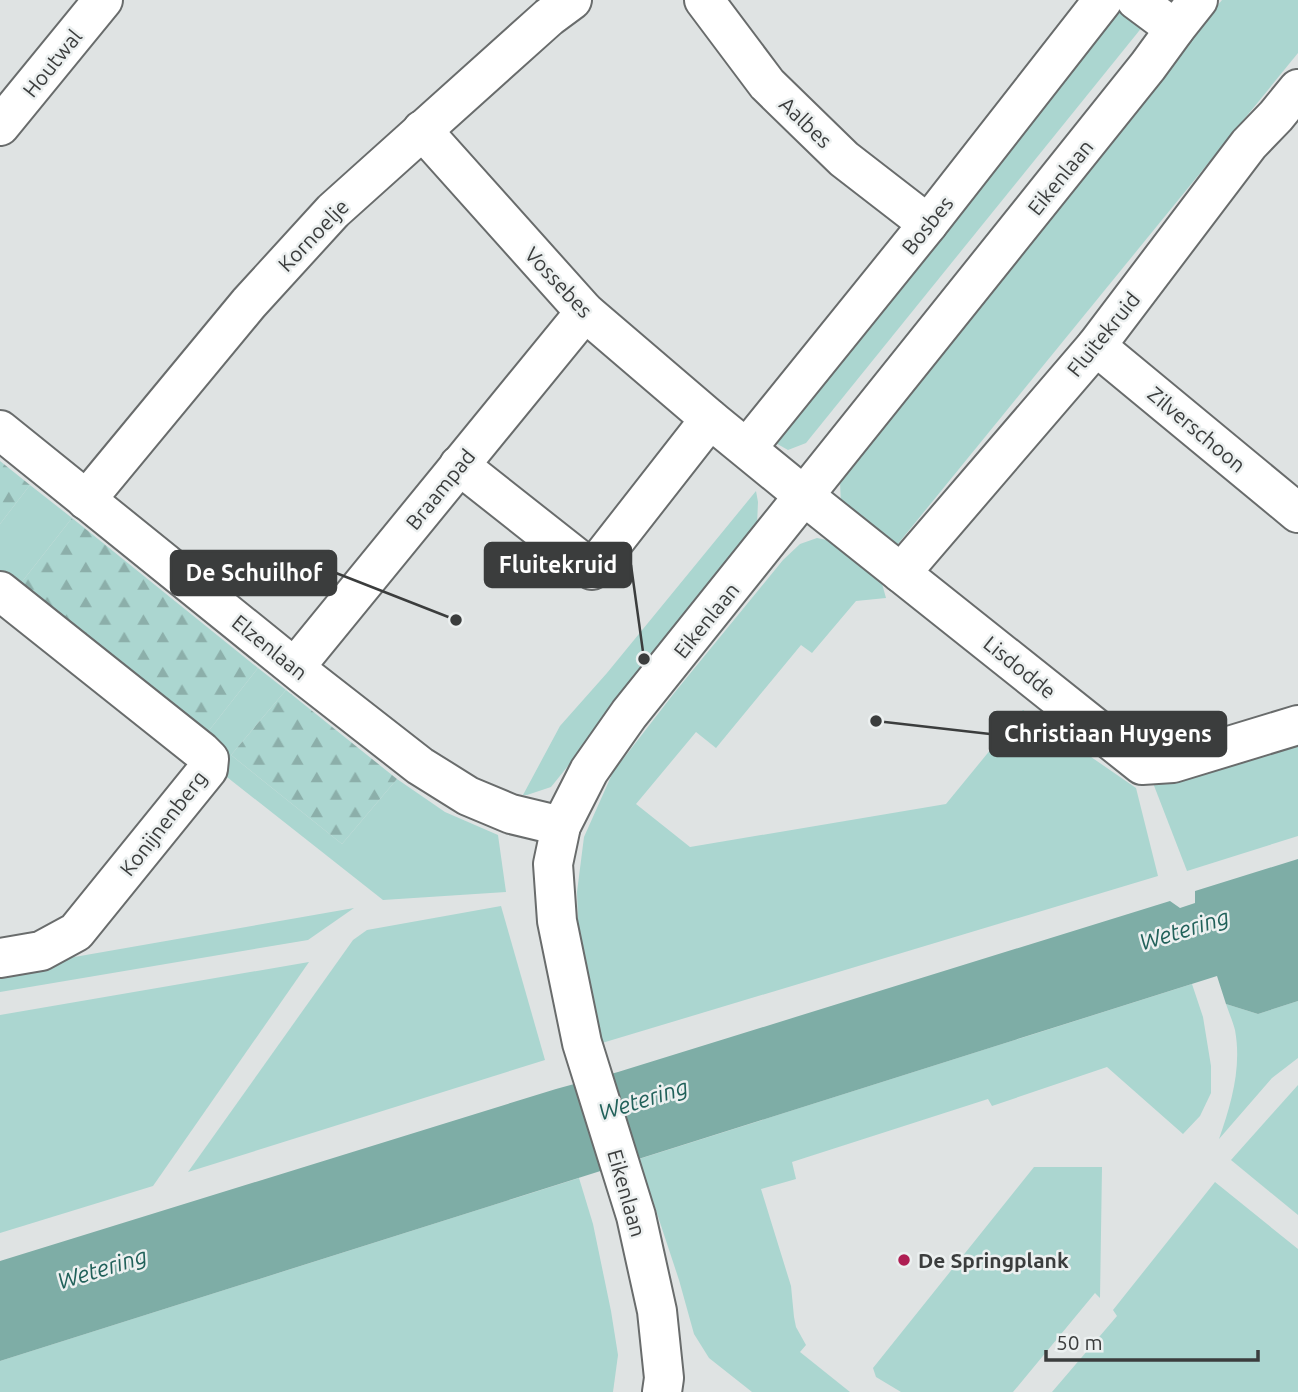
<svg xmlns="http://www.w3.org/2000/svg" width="1298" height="1392" viewBox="0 0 1298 1392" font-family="Ubuntu,sans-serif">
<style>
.green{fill:#abd6d0}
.forest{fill:url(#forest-firs)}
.water{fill:#7eada6}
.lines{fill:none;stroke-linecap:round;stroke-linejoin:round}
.minor-casing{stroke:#696c6c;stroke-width:42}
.minor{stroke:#fff;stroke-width:38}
.poi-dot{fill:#ae1e53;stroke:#ecf0f0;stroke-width:2.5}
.labels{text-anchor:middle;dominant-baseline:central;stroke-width:5;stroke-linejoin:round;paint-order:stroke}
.street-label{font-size:21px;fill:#3b3d3d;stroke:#ecf0f0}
.poi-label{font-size:21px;font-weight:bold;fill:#3b3d3d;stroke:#ecf0f0;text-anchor:start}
.water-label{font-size:23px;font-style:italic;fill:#21615a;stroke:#ecf0f0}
.leader{fill:none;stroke:#3b3d3d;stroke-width:2.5}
.callout-dot{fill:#3b3d3d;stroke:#ecf0f0;stroke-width:2.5}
.callout{fill:#3b3d3d;stroke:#3b3d3d;stroke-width:2.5}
.callout-label{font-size:23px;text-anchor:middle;font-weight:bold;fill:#fff}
</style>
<defs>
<pattern id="forest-firs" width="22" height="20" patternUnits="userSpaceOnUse" patternTransform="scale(1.75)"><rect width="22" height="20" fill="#abd6d0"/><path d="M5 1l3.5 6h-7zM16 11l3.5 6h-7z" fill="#8cafaa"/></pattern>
</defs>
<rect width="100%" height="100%" fill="#dfe3e3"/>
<g class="green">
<path d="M1222,0H1298V53L897,545L841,506L840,481L1096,153Z"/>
<path d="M1112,5L1143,26L806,443L788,450L772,441Z"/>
<path d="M30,485L72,518L14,592L0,581V524Z"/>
<path d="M756,491L758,502L757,525L631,688L551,787L527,795H523L560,726L607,673Z"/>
<path d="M817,538L841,543L881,580L886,598L856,601L812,653L801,645L716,748L696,732L636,804L690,847L946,804L1023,710L1136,788L1158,876L602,1043L591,1004L578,921L577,892L584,837L613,772L675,692L783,560L800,544Z"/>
<path d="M258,668L286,690L231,755L342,844L397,779L445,812L498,835L506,892L383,900L218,770L200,742Z"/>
<path d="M1298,738V836L1187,871L1153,783Z"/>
<path d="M501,906L545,1060L188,1172L353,940L367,930Z"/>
<path d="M354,908L308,940L0,992V970Z"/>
<path d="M309,962L153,1186L0,1233V1015Z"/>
<path d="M1192,984L1203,1017L1211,1066V1093L1200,1116L1183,1134L1107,1067L992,1106L988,1099L792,1162L796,1179L761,1189L791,1286L794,1317L796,1327L806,1345L800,1352L850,1392H752L709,1358L694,1334L679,1280L639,1159Z"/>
<path d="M1298,1001V1058L1272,1078L1219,1139C1231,1104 1242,1068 1235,1030C1233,1022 1229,1013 1226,1004L1258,1014Z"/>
<path d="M1298,1085V1215L1231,1160Z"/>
<path d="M1034,1167H1102L1100,1298L1095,1293L1013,1392H901L876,1377L873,1368Z"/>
<path d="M579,1178L593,1224L611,1311L618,1355L613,1392H0V1361Z"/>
<path d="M1215,1182L1298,1249V1392H1052L1117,1316L1113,1310Z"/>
</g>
<g class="forest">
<path d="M0,461L30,485L0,524Z"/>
<path d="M72,518L258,668L200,742L14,592Z"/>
<path d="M286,690L397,779L342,844L231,755Z"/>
</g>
<path class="water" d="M1298,859V1001L1258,1014L1226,1004L1217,976L0,1361V1261L556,1089L618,1072L1170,901L1180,908L1195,903V891Z"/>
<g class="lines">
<g class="minor-casing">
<g id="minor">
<path d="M704,0L767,84L844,159L928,224"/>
<path d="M1136,0L1175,29"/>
<path d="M0,126L103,0"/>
<path d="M422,130L585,312L710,419L803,495L1142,765L1173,763L1298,725"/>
<path d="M1096,346L1298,513"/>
<path d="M0,430L306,677L420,766L468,796L511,814L561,826"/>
<path d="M747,448L928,224L1103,0"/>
<path d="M459,465L592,570L710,419"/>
<path d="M86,500L249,303L333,211L549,17L572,0"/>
<path d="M901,573L1096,346L1249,144L1276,116L1298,89"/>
<path d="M0,591L201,751L209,759L208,769L76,932L41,951L0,958"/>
<path d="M295,667L585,312"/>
<path d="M662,1392L664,1378L657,1311L636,1216L582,1043L557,921L553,864L561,826L589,771L629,714L1148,66L1175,29L1198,0"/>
</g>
</g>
<use href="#minor" class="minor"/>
</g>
<circle class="poi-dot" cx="904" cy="1260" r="7"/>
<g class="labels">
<g class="street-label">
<text transform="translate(52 63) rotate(-51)">Houtwal</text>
<text transform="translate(806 122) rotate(44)">Aalbes</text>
<text transform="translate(1060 177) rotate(-51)">Eikenlaan</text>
<text transform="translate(927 225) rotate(-51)">Bosbes</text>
<text transform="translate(313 235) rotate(-46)">Kornoelje</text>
<text transform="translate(559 282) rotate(47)">Vossebes</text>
<text transform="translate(1103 334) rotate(-51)">Fluitekruid</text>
<text transform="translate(1197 429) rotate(40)">Zilverschoon</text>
<text transform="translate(440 489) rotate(-51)">Braampad</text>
<text transform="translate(706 620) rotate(-51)">Eikenlaan</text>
<text transform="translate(270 647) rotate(39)">Elzenlaan</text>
<text transform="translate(1020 667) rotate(39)">Lisdodde</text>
<text transform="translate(163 823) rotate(-52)">Konijnenberg</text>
<text transform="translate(627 1193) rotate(74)">Eikenlaan</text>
</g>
<g class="poi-label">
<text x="918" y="1260">De Springplank</text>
</g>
<g class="water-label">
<text transform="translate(1184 929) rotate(-17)">Wetering</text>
<text transform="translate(643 1099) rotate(-17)">Wetering</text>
<text transform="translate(102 1268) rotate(-17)">Wetering</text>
</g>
</g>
<path class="leader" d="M644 659L631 565M456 620L336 573M876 721L990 734"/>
<g class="callout-dot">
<circle cx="644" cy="659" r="7"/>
<circle cx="456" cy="620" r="7"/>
<circle cx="876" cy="721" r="7"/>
</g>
<g class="callout">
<rect x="485" y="543" width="146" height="44" rx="7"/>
<rect x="171" y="551" width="165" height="44" rx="7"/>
<rect x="990" y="712" width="236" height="44" rx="7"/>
</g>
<g class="callout-label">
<text x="558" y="573">Fluitekruid</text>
<text x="254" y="581">De Schuilhof</text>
<text x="1108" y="742">Christiaan Huygens</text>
</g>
<path d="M1046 1350v10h212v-10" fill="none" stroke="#3b3d3d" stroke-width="3.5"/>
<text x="1056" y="1350" font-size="21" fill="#3b3d3d" stroke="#ecf0f0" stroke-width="5" paint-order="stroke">50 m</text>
</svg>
